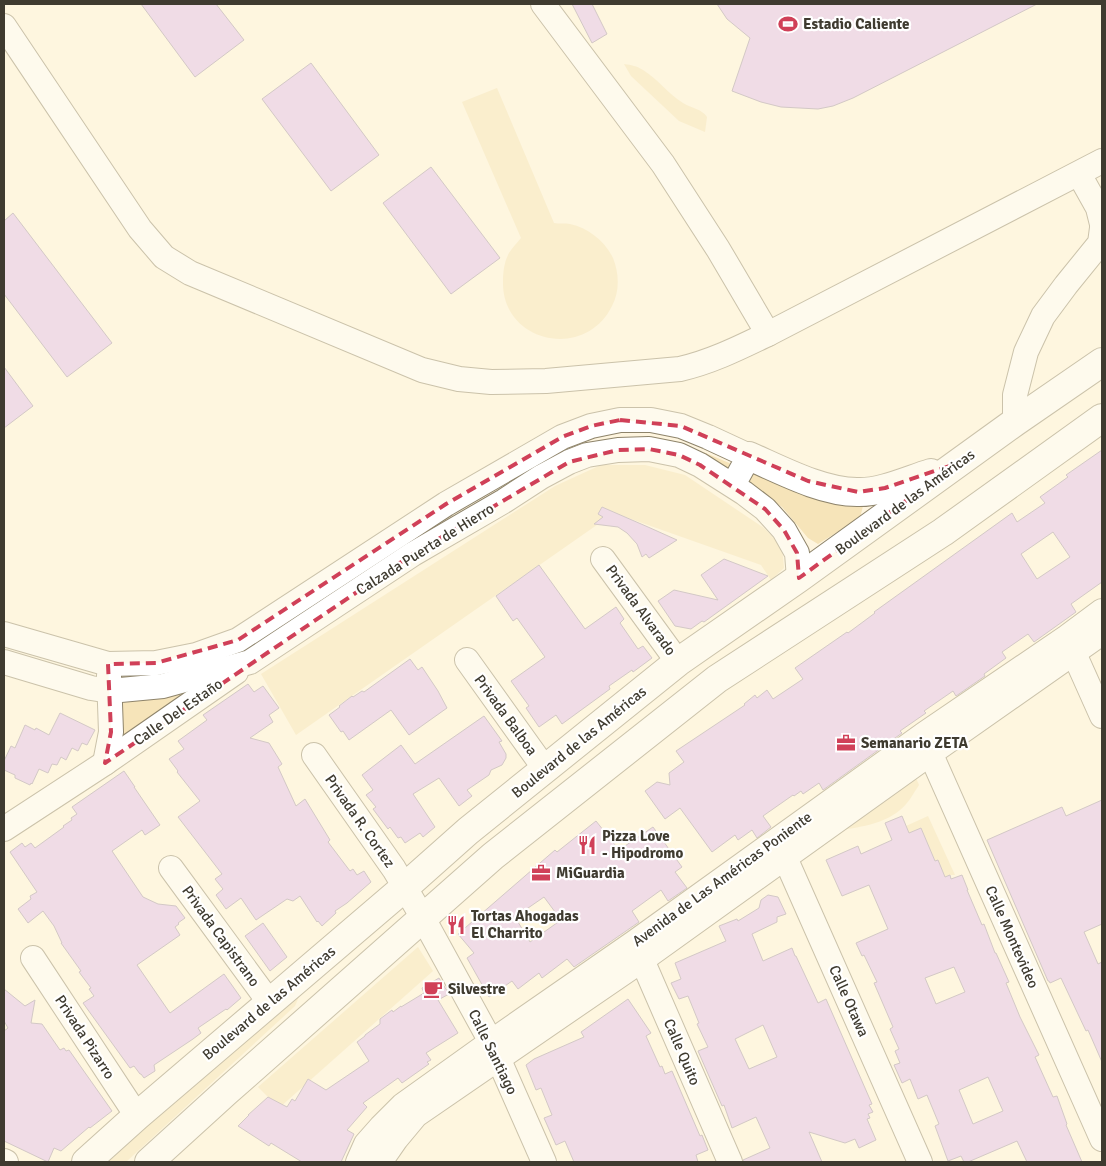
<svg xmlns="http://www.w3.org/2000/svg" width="1106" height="1166" viewBox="0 0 1106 1166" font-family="Signika,sans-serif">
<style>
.green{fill:#f6e4b9}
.building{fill:#dfbdf0;stroke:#a091a8;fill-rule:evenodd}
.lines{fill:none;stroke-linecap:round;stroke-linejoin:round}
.minor-casing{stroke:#8e846b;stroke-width:26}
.major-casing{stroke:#8e846b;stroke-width:30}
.minor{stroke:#fff;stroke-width:24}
.major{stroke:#fff;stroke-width:28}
.marked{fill:none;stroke:#d04058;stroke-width:4;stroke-dasharray:10 6;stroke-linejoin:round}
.labels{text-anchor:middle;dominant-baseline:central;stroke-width:4.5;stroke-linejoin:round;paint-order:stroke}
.poi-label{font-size:15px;font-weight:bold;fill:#3f3b30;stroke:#fff;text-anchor:start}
.street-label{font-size:15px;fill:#3f3b30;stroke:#fff}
</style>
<rect width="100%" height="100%" fill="#fef5df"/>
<g class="green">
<path d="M624,64C631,65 637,66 643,70C658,79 668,94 683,103C691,108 702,109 707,117L705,132L679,121L631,76Z"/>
<path d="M497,88L554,223C559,224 565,223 570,224C588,228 605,241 613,258C619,273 620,291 612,306C585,361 502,343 503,282C503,273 504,262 509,253C512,248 517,243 521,238L462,102Z"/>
<path d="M703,452L796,491L863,506L860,518L818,544L808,538L782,507Z"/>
<path d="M601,465H645L685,475L764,528L782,547L784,568L771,580L761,565L614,513L296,735L261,674L555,486Z"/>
<path d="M186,693L113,749L116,704Z"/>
<path d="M916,778L919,785C913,794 908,804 900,810C882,825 858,827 836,831Z"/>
<path d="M928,816L955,875H950L942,878L921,828L909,833L906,826Z"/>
<path d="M418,947L433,971L279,1108L258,1087Z"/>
<path d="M301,992L295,1006L126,1162H102Z"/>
</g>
<g class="building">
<path d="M141,4H216L244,40L195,77Z"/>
<path d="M572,4H592L607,34L592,43Z"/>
<path d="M717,4H1037L853,98L833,106L818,109L781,107L761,102L732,91L750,38L727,19Z"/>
<path d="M311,63L379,155L331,191L262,99Z"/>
<path d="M431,167L500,258L451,294L383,203Z"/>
<path d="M13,213L112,343L67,377L4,294V221Z"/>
<path d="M4,367L33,406L4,428Z"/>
<path d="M1102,450V582L1071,604L1076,612L1034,642L1028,634L1002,652L1006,658L984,674L985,676L956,696L953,691L924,711L926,713L900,731L902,733L823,790L819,783L803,794L801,791L794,796L793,795L763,816L771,827L757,838L752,830L738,840L735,835L712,852L680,808L665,819L645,791L657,782L670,785L669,773L684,762L676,751L745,705L744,704L755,695L757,698L767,690L773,699L803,679L795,668L847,632L848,633L875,613L874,612L1012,513L1017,522L1045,503L1040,497L1068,477L1066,475ZM1053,532L1070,557L1037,579L1021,554Z"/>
<path d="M602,507L648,527L677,540L649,558L646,554L642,557L637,544L627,533L618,527L594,524L603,517L598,514Z"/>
<path d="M724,559L768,576L704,622L702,621L691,629L675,626L658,601L674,590L718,600L701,575Z"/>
<path d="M539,565L585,629L616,607L624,619L620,623L638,649L643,646L652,658L633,672L632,670L609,686L610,689L562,724L556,715L539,727L526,708L529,706L511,681L545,657L517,618L513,621L496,596Z"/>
<path d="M410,659L418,670L422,667L438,691L447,708L409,735L391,710L349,740L343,731L341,732L329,715L340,707L339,706L352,696L353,697L362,691L364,692Z"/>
<path d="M248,684L254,692L263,686L279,708L269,715L273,722L250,738L269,743L282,764L278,767L296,806L305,799L330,840L328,842L350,871L353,869L357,875L364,871L371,882L347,903L335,911L336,913L322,926L318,921L317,922L300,896L293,901L287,899L256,920L241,898L226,909L216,895L223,889L215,879L222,874L178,817L200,801L177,772L178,771L169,759L184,749L178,741L207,720L203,715Z"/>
<path d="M60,713L95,730L87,745L82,743L78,751L72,748L66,760L61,757L57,765L52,764L48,773L39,769L32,784L31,783L30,785L15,778V775L4,770V761L11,746L15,748L25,725L35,730L36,728L49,735Z"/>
<path d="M484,716L502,741L499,742L506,754V758L502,765L491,770L489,775L467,790L472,796L459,806L439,778L413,794L435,827L423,837L420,833L405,843L401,837L398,838L390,827L388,829L373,809L376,807L366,795L373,790L362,775L401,745L415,764Z"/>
<path d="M124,771L135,787H134L160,825L145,835L142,830L112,851L143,897L158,904L176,906L185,918L178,923L179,924L175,927L180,935L137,965L170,1013L224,974L241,998L227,1010L226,1009L198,1028L201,1033L193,1039L154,1065L155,1071L144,1078L141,1074H140L134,1066L130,1068L83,1003L94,996L89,989L91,988L79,972L81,971L61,943H62L54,926L43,911L28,923L18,909L31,899L30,896L37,892L10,852L22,843L25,847L31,843L35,848L64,827L63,826L72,820L71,818L77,814L72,807Z"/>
<path d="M1102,800V924L1084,932L1098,964L1102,962V1062L1088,1030L1086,1031L1061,978L1050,983L1049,981H1048L987,840L1062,807L1066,816Z"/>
<path d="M902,816L909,833L921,828L935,861L938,860L945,877L950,875L951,879L962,875L968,890H967L982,925L984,924L995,953H996L1009,982L1006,983L1020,1017L1039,1055L1035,1057L1053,1097L1057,1096L1067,1124L1066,1125L1082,1162H1027L1017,1141L968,1162H964L961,1156L948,1161L935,1126L939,1124L927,1095L918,1099L910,1079L902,1083L894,1065L900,1063L895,1051L899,1049L890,1029L893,1027L874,983L877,982L864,955L862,956L856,943L888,929L869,885L842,896L826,860L858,846L861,854L892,840L885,823ZM954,967L965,992L936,1004L925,978ZM988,1077L1003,1111L973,1124L959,1090Z"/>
<path d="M596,821L619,850L653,827L682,867L675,872L687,888L668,901L661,890L632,911L639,922L574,967L567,959L542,978L539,973L518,989L512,981L489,997L467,958L474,953L458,934L555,850L557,852ZM544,897L561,920L530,942L515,917Z"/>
<path d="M768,895L778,897L786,914L777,917V922L752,934L763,961L792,948L795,956H796L818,1003L826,999L872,1104L869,1105L873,1112L868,1114L870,1118L867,1119L876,1140L859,1148L855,1139L845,1143L809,1132L822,1162H744L743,1160L770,1148L756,1117L732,1128L724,1105L722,1106L698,1051L708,1047L697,1024L699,1023L688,996L679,999L671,983L681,979L675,963L726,941L719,926L737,919L738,921L759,908L761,900ZM763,1025L777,1057L749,1069L735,1039Z"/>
<path d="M263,923L287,957L270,971L245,936Z"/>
<path d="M439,978L449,994L438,1000L458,1033L426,1053L431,1060L427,1062L429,1064L402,1083L398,1078L363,1103L367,1107L347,1130L354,1134L341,1162H302L271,1143L269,1146L238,1126L249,1115H248L268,1097L287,1107L292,1099L295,1101L308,1079L326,1090L369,1061L357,1042L365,1036V1035L380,1024V1019L392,1010L393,1012L401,1006V1007L424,993L422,988Z"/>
<path d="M4,989L25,1006L35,1000L31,1023L42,1024L60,1050L64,1048L66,1051L69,1050L112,1111L90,1128L89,1127L61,1151L54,1148L48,1162L4,1141V1031L8,1028L4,1021Z"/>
<path d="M628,999L651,1033L646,1036L660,1067L662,1066L665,1074L672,1071L700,1136L702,1135L708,1150L696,1155L698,1162H574L565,1141L556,1145L544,1118L552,1115L541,1088L536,1090L526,1065L534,1059L584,1037L581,1032Z"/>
</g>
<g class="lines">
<g class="minor-casing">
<g id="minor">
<path d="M543,4L663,164L718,249L768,334"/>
<path d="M4,26L140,229L164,257L190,273L422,370L459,379L491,382L546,381L680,369C711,362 739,348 768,334L1102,161"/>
<path d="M1079,174L1098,208L1102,224"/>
<path d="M1015,422V395L1026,352L1043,316L1066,285L1100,243L1102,228"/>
<path d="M603,559L678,662"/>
<path d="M4,634L108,664L156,663L196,655L238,640L446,504L562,437L591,426L620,420H651L681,426L708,437L749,456L733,485"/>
<path d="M1068,640L1102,716"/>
<path d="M467,660L545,769"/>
<path d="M4,662L91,688L110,691L163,686L250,662L413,554L504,501L541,477L569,462L587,455L618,450L649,449L679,455L700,465L744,493L765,509L784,530L797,553L799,578"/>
<path d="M924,739L1102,1139"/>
<path d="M314,755L394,869L423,918L491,1042L544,1162"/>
<path d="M105,763L111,732L109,676"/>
<path d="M4,829L105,763L236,672"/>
<path d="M779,844L920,1162"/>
<path d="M171,868L270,1003"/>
<path d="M636,946L730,1162"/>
<path d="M33,958L137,1116"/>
<path d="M4,1161L6,1162"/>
<path d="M358,1162L366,1144L381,1127L403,1105L491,1042L635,942L923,735L1067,637L1102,611"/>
<path d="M380,1162L396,1139L416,1115L642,960L931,753L1102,633"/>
</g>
</g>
<g class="major-casing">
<g id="major">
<path d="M749,456C781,470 822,492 857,492C881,493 908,480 931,473"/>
<path d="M86,1162L137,1116L405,887L468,831L678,662L799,578L1015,422L1102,362"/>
<path d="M149,1162L226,1092L493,856L717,679L943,532L1102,418"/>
</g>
</g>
<use href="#minor" class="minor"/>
<use href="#major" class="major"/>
</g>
<path d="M0 0H1106V1166H0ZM620,420L681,426L808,481L858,492L885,488L958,463L799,578L797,553L784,530L765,509L700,465L679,455L649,449L618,450L569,462L413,554L105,763L111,732L108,664L156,663L238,640L446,504L562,437L591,426Z" fill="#fef5df" fill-opacity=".55" fill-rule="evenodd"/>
<path class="marked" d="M620,420L681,426L808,481L858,492L885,488L958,463L799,578L797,553L784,530L765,509L700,465L679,455L649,449L618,450L569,462L413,554L105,763L111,732L108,664L156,663L238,640L446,504L562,437L591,426Z"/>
<defs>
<g id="stadium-bare" transform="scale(1.5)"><path d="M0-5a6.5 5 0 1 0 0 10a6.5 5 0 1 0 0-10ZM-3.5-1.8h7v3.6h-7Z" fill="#d04058" stroke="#fff" stroke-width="2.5" paint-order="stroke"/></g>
<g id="office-bare" transform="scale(1.5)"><path d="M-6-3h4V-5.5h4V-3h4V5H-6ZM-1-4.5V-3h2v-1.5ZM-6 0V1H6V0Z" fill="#d04058" stroke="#fff" stroke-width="2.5" paint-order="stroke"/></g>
<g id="restaurant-bare" transform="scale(1.5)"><path d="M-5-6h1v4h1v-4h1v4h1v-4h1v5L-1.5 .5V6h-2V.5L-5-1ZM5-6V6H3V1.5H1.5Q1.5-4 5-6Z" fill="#d04058" stroke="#fff" stroke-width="2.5" paint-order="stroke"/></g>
<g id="cafe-bare" transform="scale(1.5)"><path d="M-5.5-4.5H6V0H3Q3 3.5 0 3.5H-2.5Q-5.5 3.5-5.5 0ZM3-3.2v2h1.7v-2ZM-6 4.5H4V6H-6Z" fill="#d04058" stroke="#fff" stroke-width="2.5" paint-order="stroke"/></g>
</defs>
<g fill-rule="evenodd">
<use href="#stadium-bare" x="788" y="24"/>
<use href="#office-bare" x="846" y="743"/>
<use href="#restaurant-bare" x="587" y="845"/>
<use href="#office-bare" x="541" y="873"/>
<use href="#restaurant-bare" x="456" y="925"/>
<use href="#cafe-bare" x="433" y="989"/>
</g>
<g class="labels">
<g class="poi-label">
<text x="803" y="24">Estadio Caliente</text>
<text x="861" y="743">Semanario ZETA</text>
<text x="602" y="836">Pizza Love<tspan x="602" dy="17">- Hipodromo</tspan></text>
<text x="556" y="873">MiGuardia</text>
<text x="471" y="916">Tortas Ahogadas<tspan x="471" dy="17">El Charrito</tspan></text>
<text x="448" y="989">Silvestre</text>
</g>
<g class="street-label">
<text transform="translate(905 502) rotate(-36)">Boulevard de las Américas</text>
<text transform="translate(425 549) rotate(-32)">Calzada Puerta de Hierro</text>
<text transform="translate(641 610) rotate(54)">Privada Alvarado</text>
<text transform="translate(178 712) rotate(-35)">Calle Del Estaño</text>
<text transform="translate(506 715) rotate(54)">Privada Balboa</text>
<text transform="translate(579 742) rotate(-39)">Boulevard de las Américas</text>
<text transform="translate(360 821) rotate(55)">Privada R. Cortez</text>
<text transform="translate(722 879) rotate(-36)">Avenida de Las Américas Poniente</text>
<text transform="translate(221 936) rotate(54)">Privada Capistrano</text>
<text transform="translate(1012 937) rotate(66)">Calle Montevideo</text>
<text transform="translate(849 1001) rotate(66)">Calle Otawa</text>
<text transform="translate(269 1003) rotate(-40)">Boulevard de las Américas</text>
<text transform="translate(85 1037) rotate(57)">Privada Pizarro</text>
<text transform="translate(493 1052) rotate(64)">Calle Santiago</text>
<text transform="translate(682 1052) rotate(67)">Calle Quito</text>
</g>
</g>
<rect width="1106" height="1166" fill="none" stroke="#3f3b30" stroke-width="10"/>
</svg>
